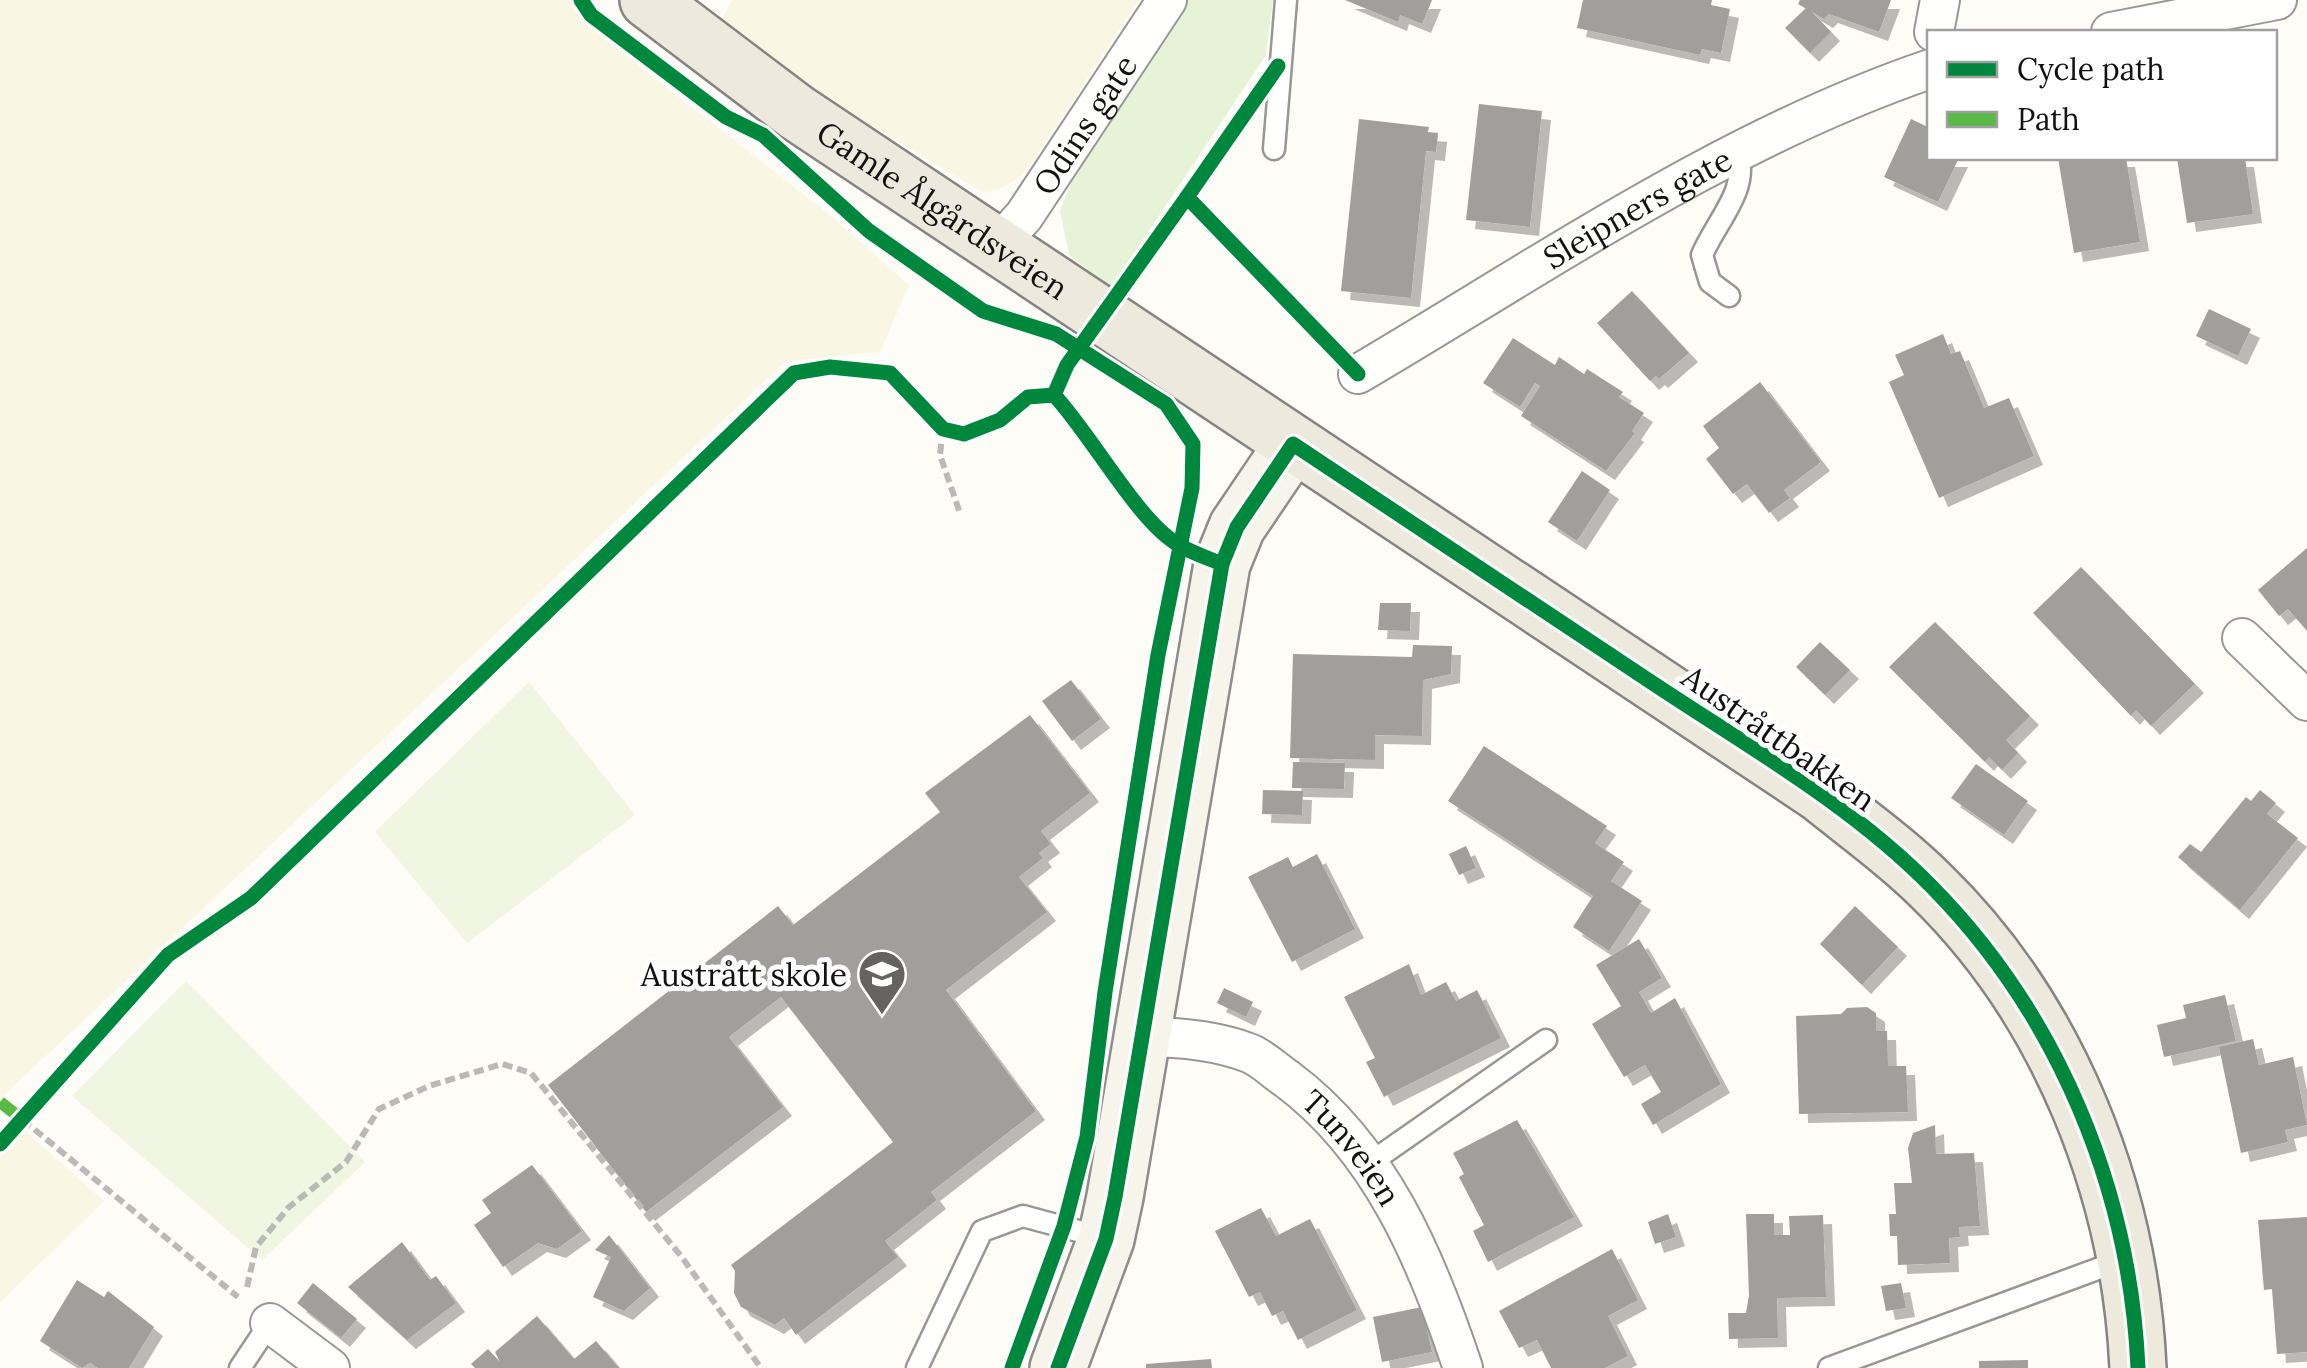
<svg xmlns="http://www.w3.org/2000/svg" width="2307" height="1368" viewBox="0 0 2307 1368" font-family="Lora,serif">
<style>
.farmland{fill:#f9f7e4}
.green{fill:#e7f3d7}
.pitch{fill:#f0f6e1}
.building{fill:#a19f9c;filter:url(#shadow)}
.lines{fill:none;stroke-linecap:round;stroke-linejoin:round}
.service-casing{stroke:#979795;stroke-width:25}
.minor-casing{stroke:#979795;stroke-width:42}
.secondary-casing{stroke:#8e8d8b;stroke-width:60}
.primary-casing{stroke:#858482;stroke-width:60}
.path{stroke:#b9b9b8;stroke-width:6;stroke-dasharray:10 5;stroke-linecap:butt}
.service{stroke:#fffffe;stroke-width:20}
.minor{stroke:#fffffe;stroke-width:38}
.secondary{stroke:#f6f4eb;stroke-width:55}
.primary{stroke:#ede9dc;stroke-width:55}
.quiet{stroke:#58b947;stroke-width:12;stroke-dasharray:25 12;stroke-linecap:butt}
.cycleway-casing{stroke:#fff;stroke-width:21}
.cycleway{stroke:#00873e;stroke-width:15}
.labels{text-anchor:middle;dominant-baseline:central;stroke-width:10;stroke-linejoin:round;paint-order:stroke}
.street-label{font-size:32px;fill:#111;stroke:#fff}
.poi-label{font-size:32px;fill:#111;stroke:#fff;text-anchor:end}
</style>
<defs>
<filter id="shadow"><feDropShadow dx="9" dy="9" stdDeviation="0" flood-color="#0004"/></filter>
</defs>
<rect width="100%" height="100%" fill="#fdfcf7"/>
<g class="farmland">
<path d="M0,0H568L596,32L831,216L909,285L880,352L786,361L0,1099Z"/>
<path d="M732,0H1139L1025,173L1003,188L984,193L752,54L723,28L722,19Z"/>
<path d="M26,1132L104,1201L0,1302V1151Z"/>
</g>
<path class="green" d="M1187,0H1273L1266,55L1111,288L1069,255L1060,210L1075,174Z"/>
<g class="pitch">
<path d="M529,682L635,815L467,943L375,832Z"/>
<path d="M186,981L365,1162L262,1260L72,1096Z"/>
</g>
<g class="building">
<path d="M1345,0H1432L1422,24L1400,15L1398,22Z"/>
<path d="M1583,0H1712L1711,5L1730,9L1721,53L1702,49L1700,55L1577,28Z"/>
<path d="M1800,0H1891L1879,32L1829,14L1824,19L1798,4Z"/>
<path d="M1807,7L1831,32L1810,53L1785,28Z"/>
<path d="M1479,104L1542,111L1530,227L1466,220Z"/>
<path d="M1359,119L1429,127L1428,132L1438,133L1436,152L1426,151L1411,298L1341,291Z"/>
<path d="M1911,119L1930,128V158H1959L1938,202L1884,177Z"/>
<path d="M2058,158H2126L2140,242L2074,253Z"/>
<path d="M2177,158H2245L2253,214L2187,223Z"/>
<path d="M1632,291L1689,353L1659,379L1656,376L1650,381L1597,323Z"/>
<path d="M2209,309L2251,329L2238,356L2196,336Z"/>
<path d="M1943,334L1951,354L1960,351L1984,408L2009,398L2034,456L1939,498L1889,382L1904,375L1895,355Z"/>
<path d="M1513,338L1555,365L1559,357L1584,374L1587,369L1623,392L1619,397L1644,413L1632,431L1635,433L1606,471L1521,416L1540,386L1535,383L1520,407L1483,383Z"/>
<path d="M1760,382L1821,462L1784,490L1790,498L1769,513L1747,484L1733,494L1706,459L1719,448L1703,426Z"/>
<path d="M1582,471L1610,490L1577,541L1548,522Z"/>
<path d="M2307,548V631L2288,609L2279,616L2258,590Z"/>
<path d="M2081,567L2195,684L2151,726L2136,710L2131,716L2033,613Z"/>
<path d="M1380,603H1411L1410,631L1378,630Z"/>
<path d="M1935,622L2030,716L2006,740L2018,753L2002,770L1989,757L1985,762L1889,667Z"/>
<path d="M1820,642L1850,670L1825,695L1796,667Z"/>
<path d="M1413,645L1452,646L1451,674L1423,680L1422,736L1375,735V760L1290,758L1293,654L1412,657Z"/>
<path d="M1071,680L1101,719L1072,741L1042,701Z"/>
<path d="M1030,715L1090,793L1041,831L1051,844L1039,853L1043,858L1019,877L1047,912L946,990L1036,1111L931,1192L937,1200L885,1241L898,1257L796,1335L784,1318L775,1325L741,1307L734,1293L735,1271L731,1265L893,1142L781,997L729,1037L783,1107L646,1212L548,1085L778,906L793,925L940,812L925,793Z"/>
<path d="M1484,746L1607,826L1595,843L1624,862L1611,881L1642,901L1609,951L1573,927L1593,896L1448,801Z"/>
<path d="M1293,762L1345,763L1344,789L1292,788Z"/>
<path d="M1976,764L2028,801L2004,835L1951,798Z"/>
<path d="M1263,790L1303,791L1302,815L1262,814Z"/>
<path d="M2260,790L2276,803L2267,814L2298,838L2240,910L2178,857L2190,844L2201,852L2246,797L2251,801Z"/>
<path d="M1466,846L1476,868L1459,875L1449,854Z"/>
<path d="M1317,854L1355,929L1292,962L1248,877L1288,857L1293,867Z"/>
<path d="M1855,906L1898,947L1862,985L1820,944Z"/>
<path d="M1639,939L1662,978L1639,992L1651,1013L1675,998L1721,1084L1653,1125L1641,1104L1661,1092L1645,1065L1624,1077L1592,1024L1621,1006L1596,965Z"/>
<path d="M1409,964L1421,995L1446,982L1456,1001L1477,990L1501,1038L1384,1097L1366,1062L1375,1058L1344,997Z"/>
<path d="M1224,988L1253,1002L1246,1017L1217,1003Z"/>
<path d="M2225,995L2236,1041L2164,1057L2157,1025L2186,1018L2183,1005Z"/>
<path d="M1867,1007L1876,1013V1031H1887L1888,1066H1906L1908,1112L1799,1114L1796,1016L1841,1014L1847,1008Z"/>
<path d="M2253,1039L2259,1065L2293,1057L2307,1125L2285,1130L2288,1142L2241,1153L2219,1047Z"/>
<path d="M1517,1120L1574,1217L1488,1262L1473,1231L1484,1225L1459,1177L1464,1174L1453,1153Z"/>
<path d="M1935,1125L1936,1154L1974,1153L1980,1226L1959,1227L1960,1237L1949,1238L1950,1263L1898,1265L1897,1236H1890L1889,1214H1896L1894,1183H1912L1908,1148L1913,1133Z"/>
<path d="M532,1165L582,1231L557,1249L538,1243L503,1267L474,1225L491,1213L482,1200Z"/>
<path d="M1261,1208L1276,1236L1310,1219L1357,1310L1298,1340L1283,1311L1272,1316L1260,1292L1249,1297L1215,1231Z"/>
<path d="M1668,1214L1676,1237L1655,1244L1648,1222Z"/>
<path d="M1746,1214H1774V1235H1790L1789,1216L1823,1215L1826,1297L1777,1298L1778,1338L1729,1339L1728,1313H1746L1749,1295Z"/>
<path d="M2307,1217V1352L2277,1354L2272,1289L2264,1290L2258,1220Z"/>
<path d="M609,1235L650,1288L624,1311L593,1297L611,1257L595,1250Z"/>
<path d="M402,1242L430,1280L436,1276L456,1303L407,1340L348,1287Z"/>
<path d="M1612,1249L1638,1300L1608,1316L1628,1356L1605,1368H1551L1537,1340L1519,1348L1499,1311Z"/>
<path d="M77,1280L104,1297L108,1291L154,1327L129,1368H98L90,1363L82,1368L40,1341Z"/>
<path d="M313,1283L357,1319L341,1338L297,1303Z"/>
<path d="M1901,1283L1906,1308L1886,1311L1881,1286Z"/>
<path d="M1422,1307L1432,1352L1382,1362L1373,1317Z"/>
<path d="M537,1316L574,1359L596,1341L619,1368H475L471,1364L488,1349L500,1362L495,1352Z"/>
<path d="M1211,1359L1212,1368H1146V1364Z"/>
<path d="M2028,1360V1368H1979V1361Z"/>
</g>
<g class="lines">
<g class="service-casing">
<g id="service">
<path d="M1274,149L1286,0"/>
<path d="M1729,296L1710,282L1702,255C1716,221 1752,187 1736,151"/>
<path d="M1367,1165L1546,1040"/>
<path d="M240,1368L270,1323"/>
<path d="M917,1368L982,1231L1023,1216L1104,1238"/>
<path d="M1829,1368L2122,1260"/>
</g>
</g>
<g class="minor-casing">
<g id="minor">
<path d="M1934,32L1940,0"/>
<path d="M2111,32L2277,0"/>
<path id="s1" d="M997,246L1024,216L1167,0"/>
<path id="s2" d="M1358,374C1543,265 1725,139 1930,69"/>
<path d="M2242,638L2307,701"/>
<path id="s3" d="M1144,1037C1179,1037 1215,1040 1249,1053C1262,1058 1275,1071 1287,1079C1381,1149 1427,1260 1463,1368"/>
<path d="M270,1323L330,1368"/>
</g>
</g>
<g class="secondary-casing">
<path id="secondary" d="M1058,1368L1106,1239L1115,1197L1222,564L1237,527L1293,444"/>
</g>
<g class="primary-casing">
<g id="primary">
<path id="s4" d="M648,0L796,112L1819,793C1856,823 1896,851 1930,885C2059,1010 2130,1191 2138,1368"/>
</g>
</g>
<g class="path">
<path d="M943,429L940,455L960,513"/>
<path d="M23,1120L238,1297"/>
<path d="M247,1287L256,1247L289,1207L346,1162L379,1109L429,1086L502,1064L531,1073L681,1256L761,1368"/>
</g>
<use href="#service" class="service"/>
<use href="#minor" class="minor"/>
<use href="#secondary" class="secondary"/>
<use href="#primary" class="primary"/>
<path class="quiet" d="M0,1102L23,1120"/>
<g class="cycleway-casing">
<g id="cycleway">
<path d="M581,0L591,15L726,117L763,135L869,231L983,311L1056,334L1166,404L1193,444L1192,488L1158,655L1105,992L1087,1137L1064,1226L1012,1368"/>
<path d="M1278,66L1187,197L1358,374"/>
<path d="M1054,395L1067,365L1187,197"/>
<path d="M0,1144L168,955L251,898L794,373L830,367L890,373L943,429L964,434L1000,420L1028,397L1054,395C1091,434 1138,522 1179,545C1192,553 1208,558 1222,564"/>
<path d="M1058,1368L1106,1239L1115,1197L1222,564L1237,527L1293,444C1411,522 1528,600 1645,678C1742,743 1850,803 1932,887C2058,1015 2130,1189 2138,1368"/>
</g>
</g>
<use href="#cycleway" class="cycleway"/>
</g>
<defs>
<g id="school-pin" transform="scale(2.5)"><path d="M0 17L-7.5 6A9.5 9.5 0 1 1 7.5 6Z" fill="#646362" stroke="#fff"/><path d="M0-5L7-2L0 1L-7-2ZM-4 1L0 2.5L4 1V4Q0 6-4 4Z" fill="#fff"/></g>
</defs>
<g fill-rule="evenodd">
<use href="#school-pin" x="882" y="974"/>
</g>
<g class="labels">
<g class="street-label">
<text stroke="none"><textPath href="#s1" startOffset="150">Odins gate</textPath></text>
<text stroke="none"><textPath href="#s2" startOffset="325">Sleipners gate</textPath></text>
<text stroke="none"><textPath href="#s4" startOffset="362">Gamle Ålgårdsveien</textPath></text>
<text transform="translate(1779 738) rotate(35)">Austråttbakken</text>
<text stroke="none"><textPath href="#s3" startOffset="248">Tunveien</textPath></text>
</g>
<g class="poi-label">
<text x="847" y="974">Austrått skole</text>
</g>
</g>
<rect x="1927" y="30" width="350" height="130" fill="#ffffff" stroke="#a0a0a0" stroke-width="2.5"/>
<rect x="1947" y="62" width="50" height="15" fill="#00873e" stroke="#a0a0a0" stroke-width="2.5"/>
<text x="2017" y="80" font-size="30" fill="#111111">Cycle path</text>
<rect x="1947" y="112" width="50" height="15" fill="#58b947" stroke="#a0a0a0" stroke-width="2.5"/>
<text x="2017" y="130" font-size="30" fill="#111111">Path</text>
</svg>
